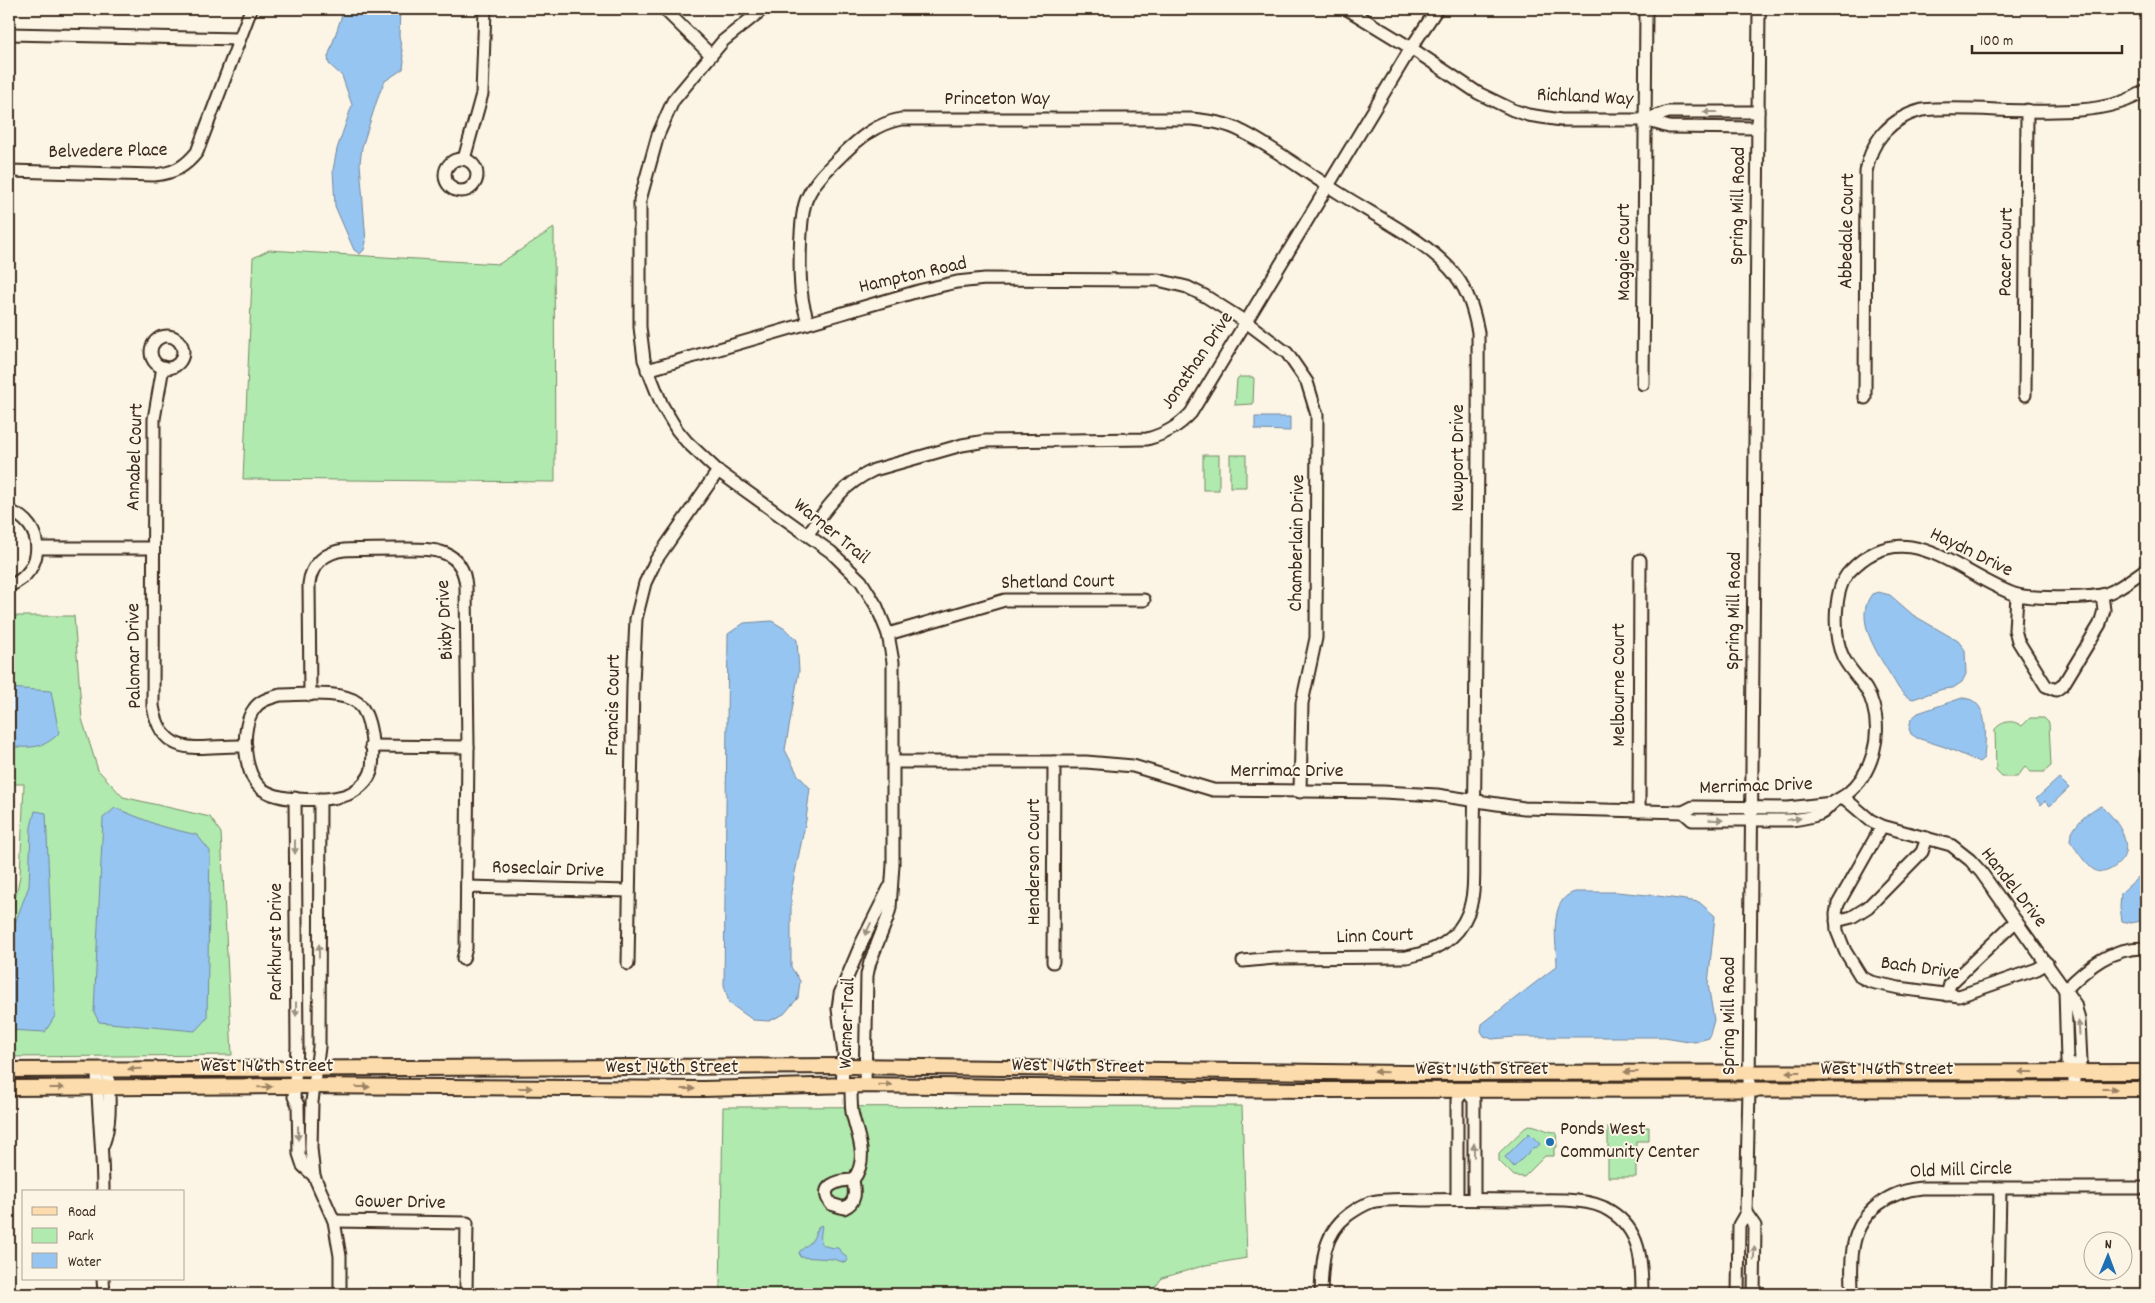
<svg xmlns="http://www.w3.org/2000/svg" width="2155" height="1303" viewBox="0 0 2155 1303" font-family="Dekko,sans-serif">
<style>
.green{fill:#b0eaaf;stroke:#768a66}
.water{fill:#97c5f1;stroke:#72879d}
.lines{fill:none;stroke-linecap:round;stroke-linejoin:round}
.minor-casing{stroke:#3b2a1e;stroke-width:15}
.major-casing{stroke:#3b2a1e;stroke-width:18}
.minor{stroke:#fcf5e5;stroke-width:11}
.major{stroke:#fcdcac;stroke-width:14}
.oneway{fill:#9c9082}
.oneway2{fill:#9c8365}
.poi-dot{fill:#1f6fb2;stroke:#fcf5e5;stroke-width:2}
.labels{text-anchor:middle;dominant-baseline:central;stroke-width:4;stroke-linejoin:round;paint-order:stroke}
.street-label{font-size:20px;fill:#3b2a1e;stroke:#fcf5e5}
.poi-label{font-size:20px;fill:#3b2a1e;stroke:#fcf5e5;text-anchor:start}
</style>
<rect width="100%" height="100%" fill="#fcf5e5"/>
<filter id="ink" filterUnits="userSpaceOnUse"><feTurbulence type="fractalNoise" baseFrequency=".02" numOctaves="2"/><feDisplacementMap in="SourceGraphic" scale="10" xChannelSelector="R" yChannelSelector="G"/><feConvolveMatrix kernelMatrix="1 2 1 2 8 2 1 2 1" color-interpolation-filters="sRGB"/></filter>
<g filter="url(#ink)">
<g class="green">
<path d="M554,228L555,482L243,479L253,258L269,250L499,264Z"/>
<path d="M1239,377H1253L1254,379L1253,404L1235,405L1237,379Z"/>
<rect x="1203" y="455" width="16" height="35"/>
<rect x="1230" y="455" width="16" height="32"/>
<path d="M9,616H74L82,719L98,770L123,797L210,817L221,833L232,1055L9,1057V927L20,876L24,784H9Z"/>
<path d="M2030,718H2044L2049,723L2051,766L2044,772H2031L2025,767L2017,777H2002L1996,771L1995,729C2003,721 2012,719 2022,726Z"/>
<path d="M1242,1106L1247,1258L1206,1265L1162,1278L1150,1294H720L723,1107Z"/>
<path d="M1528,1125C1539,1125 1545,1132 1556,1132L1557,1147L1554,1148V1156H1545L1524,1177L1514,1176L1499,1161V1153Z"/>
<path d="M1608,1127H1649V1141H1636V1177H1608Z"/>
</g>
<g class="water">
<path d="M344,9H400L399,36L404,61L403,69L385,81L379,94L362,147L360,163L366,242L364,250L360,254L354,250L335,206L333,170L337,149L352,105L342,76L329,64L328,57Z"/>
<path d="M1255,417H1290V431L1257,430L1255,429Z"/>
<path d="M1878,592L1890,595L1913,615L1958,641L1965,650L1966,674L1962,682L1953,688L1943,689L1913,699C1900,696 1897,684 1890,674C1877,653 1853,618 1872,594Z"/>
<path d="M772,621L785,629L797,640L799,671L785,750L798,775L810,788L806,820L791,892V967L800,981L798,998L784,1014L769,1021L753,1020L729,1003L724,985L728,634L744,623Z"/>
<path d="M9,688L51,691L59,733C43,750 30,747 9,747Z"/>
<path d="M1962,698C1990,698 1986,738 1984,758L1979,762L1945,747L1917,738L1911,734L1909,729L1911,719L1918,713Z"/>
<path d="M2059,778L2069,788L2050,806L2045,801L2041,805L2036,799Z"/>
<path d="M2101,806C2120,821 2140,854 2111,869C2106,872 2101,873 2096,871C2086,866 2077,850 2070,841C2070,828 2089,810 2101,806Z"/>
<path d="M115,808L160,826L197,835L210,851L207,1018L195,1031L99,1022L94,1012L103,818Z"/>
<path d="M35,811L46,813L55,1016L45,1032L9,1030V990L12,980L15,923L29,886L31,827Z"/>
<path d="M2146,870V920L2131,923L2122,921L2120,907L2121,893Z"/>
<path d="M1575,892H1617L1658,896L1699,902L1715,916L1708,984L1714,1020L1709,1038L1695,1042L1664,1037H1515L1492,1039L1484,1036L1481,1031L1482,1024L1557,966C1557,945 1547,899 1575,892Z"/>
<path d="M1529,1133L1540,1144L1536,1148L1534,1147L1514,1167L1505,1157Z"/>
<path d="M822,1225C820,1241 817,1247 838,1248L848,1259L846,1263L833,1259L800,1257L799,1252L812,1241L819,1226Z"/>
</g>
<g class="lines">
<g class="minor-casing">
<g id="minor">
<path d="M664,9L711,55"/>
<path d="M763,9L723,41L673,101L658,135L640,200V327L644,360L662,405L677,430L687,442L718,471L831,552L861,581L877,607L888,634L893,662V865L890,908L887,919L870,962L867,975L865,1085"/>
<path d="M1347,9L1411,48L1478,93L1513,110L1528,115L1561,120H1645L1669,127L1758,128"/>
<path d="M9,34L239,39"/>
<path d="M1645,120L1668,112H1758"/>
<path d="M464,159L482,94L485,9"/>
<circle cx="461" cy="175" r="16"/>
<path d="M9,171L154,175C174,173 185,167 197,152L251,9"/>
<path d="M808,323C806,314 803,306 802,297C799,277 799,215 807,198C815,180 830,167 843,154C861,137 876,124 901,119H1192C1210,121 1227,123 1243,132C1276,149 1307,173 1339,193C1375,216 1431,243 1456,276C1469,293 1474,312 1478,332C1479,473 1476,614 1475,755C1475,787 1474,818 1474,849C1473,870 1476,893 1468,913C1457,941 1435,951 1407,957L1274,958L1243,961"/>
<circle cx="167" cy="352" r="16"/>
<path d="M163,367L154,419L153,706C163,763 202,744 246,746"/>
<path d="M647,370L922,290L957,282L985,279L1158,280L1187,287L1205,296L1246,322L1287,353L1307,382L1317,415L1316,638L1302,703L1300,792"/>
<path d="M1643,384L1646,9"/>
<path d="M2025,395L2027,110"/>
<path d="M1865,398L1866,172C1871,140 1891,118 1922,110C1985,103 2095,127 2146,90"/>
<path d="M9,511C46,524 46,571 9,586"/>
<path d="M808,534C827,507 843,484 874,470L962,445L986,441L1147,439C1165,434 1178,427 1191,413L1411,48L1437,9"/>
<path d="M38,548H153"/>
<path d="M2017,595L2015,630L2018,641L2046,686L2056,690L2063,685L2100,624L2104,610L2102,595"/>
<path d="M888,634L1005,600H1144"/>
<path d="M280,695C301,695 342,690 358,703C372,716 374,751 372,768C370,781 355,793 343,796C323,801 279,802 262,789C243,775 240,727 254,709C260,700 270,698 280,695Z"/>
<path d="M310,695L309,584C311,564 326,552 344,550C362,549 381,549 399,549C430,549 463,546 466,587L468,747L466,948L463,959"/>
<path d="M371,746L468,747"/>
<path d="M2146,759V767"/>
<path d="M894,762H1086L1133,766L1213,790L1383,792L1437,795L1524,808L1683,812L1693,807L1788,808L1832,803"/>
<path d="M1843,797L1870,820L1882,826L1951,845L1970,860L1981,872L2075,1004L2079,1020L2081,1061L2074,1067V1089"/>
<path d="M295,798L297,1047L294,1097L298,1105L299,1154L303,1166L314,1176L334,1221L340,1256V1294"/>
<path d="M1639,811L1640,560"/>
<path d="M1683,812L1692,820H1791C1800,819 1811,817 1820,814C1827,811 1829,805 1834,802C1838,799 1843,797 1847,794C1873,773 1882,736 1873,705C1868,685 1852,675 1843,657C1833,636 1833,588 1850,571C1906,512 1958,574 2014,594C2028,599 2094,599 2108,593C2121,588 2134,577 2146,569"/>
<path d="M1882,826L1838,904L1836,914L1837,931L1845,951L1861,977L1871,982L1899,988L1959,996L2037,969L2047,963"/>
<path d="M467,887L629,891"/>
<path d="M1836,921L1852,917L1868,907L1922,852L1927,838"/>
<path d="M1053,962L1054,762"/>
<path d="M628,964L633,684L636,619L645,583L656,560L718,471"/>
<path d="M2065,990C2088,967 2111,947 2146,948"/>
<path d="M2065,990L2067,1061L2074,1067"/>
<path d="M1947,995L1950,984L2016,921"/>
<path d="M97,1070C98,1111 103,1151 103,1192"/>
<path d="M842,1085L844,1054L838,1009L840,994L862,942L889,888"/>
<path d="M851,1085C851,1094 851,1104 852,1112C857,1136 870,1158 853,1180"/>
<path d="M1465,1089L1474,1100V1199"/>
<path d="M103,1145C112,1121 109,1095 108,1070"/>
<path d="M314,1176L311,1148L312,1102L319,1047L320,799"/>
<path d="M853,1180C855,1192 857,1202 844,1208L831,1204C817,1186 838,1180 853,1180Z"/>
<path d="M1457,1199V1100L1465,1089"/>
<path d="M1746,1213L1755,1226L1754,1294"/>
<path d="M334,1221L467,1223L466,1294"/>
<path d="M103,1279L104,1294"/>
<path d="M1321,1294C1322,1264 1322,1235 1348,1215C1355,1210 1363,1205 1371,1202C1389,1198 1410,1200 1428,1200C1462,1199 1494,1200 1528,1200C1544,1200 1561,1199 1577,1201C1588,1202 1600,1204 1610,1211C1641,1230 1642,1261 1642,1294"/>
<path d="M1738,1294L1739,1225L1746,1213L1749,1090L1759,9"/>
<path d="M1852,1294C1852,1278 1850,1260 1854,1243C1861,1210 1890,1191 1922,1188H2146"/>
<path d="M1998,1294L2000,1188"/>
</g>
</g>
<g class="major-casing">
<g id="major">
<path d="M9,1070L844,1066L1405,1073L2146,1072"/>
<path d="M9,1088L296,1086L703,1089L851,1085L1303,1090L2146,1089"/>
</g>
</g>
<use href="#minor" class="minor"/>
<use href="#major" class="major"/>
</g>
<defs><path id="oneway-solid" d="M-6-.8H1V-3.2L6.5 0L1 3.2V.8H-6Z" transform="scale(1.25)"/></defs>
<g class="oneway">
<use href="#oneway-solid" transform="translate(1710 112) rotate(180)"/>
<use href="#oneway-solid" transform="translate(1794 819) rotate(-7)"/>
<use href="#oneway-solid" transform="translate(1716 820) rotate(1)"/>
<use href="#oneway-solid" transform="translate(295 847) rotate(90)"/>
<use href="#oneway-solid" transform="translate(868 929) rotate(115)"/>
<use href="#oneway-solid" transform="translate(319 951) rotate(-90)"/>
<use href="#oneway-solid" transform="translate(296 1009) rotate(90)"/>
<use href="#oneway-solid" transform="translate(2079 1028) rotate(-94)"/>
<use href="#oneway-solid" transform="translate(298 1133) rotate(90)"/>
<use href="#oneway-solid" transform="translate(1474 1150) rotate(-90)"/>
<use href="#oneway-solid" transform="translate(1754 1253) rotate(-89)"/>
</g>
<g class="oneway2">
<use href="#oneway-solid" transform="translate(135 1069) rotate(179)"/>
<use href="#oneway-solid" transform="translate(1381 1072) rotate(-179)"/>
<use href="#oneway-solid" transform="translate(1631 1072) rotate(-180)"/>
<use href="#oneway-solid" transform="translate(1793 1072) rotate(180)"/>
<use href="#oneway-solid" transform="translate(2026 1072) rotate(180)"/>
<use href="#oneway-solid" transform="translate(885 1085) rotate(1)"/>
<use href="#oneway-solid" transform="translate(265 1087) rotate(-1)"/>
<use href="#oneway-solid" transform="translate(363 1087)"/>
<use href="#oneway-solid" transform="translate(57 1088)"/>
<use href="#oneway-solid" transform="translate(525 1088)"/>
<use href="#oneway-solid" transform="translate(688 1089)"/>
<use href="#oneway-solid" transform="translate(2110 1089)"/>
</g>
</g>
<circle class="poi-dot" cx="1550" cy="1142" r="5"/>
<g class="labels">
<g class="street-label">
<text transform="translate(1585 98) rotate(3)">Richland Way</text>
<text x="997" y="100">Princeton Way</text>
<text transform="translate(108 152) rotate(-1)">Belvedere Place</text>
<text transform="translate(1739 206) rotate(-89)">Spring Mill Road</text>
<text transform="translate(1848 231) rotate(-89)">Abbedale Court</text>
<text transform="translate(1625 252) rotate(-90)">Maggie Court</text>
<text transform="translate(2007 252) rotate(-89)">Pacer Court</text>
<text transform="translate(913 276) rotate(-13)">Hampton Road</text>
<text transform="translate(1198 361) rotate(-56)">Jonathan Drive</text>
<text transform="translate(136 457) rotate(-88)">Annabel Court</text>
<text transform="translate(1459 458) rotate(-90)">Newport Drive</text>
<text transform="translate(831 532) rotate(39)">Warner Trail</text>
<text transform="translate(1298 543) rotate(-89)">Chamberlain Drive</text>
<text transform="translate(1971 553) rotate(26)">Haydn Drive</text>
<text transform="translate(1058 583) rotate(-1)">Shetland Court</text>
<text transform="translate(1735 611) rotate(-89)">Spring Mill Road</text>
<text transform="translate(446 620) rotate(-93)">Bixby Drive</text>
<text transform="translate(135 656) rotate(-91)">Palomar Drive</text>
<text transform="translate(1620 685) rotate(-90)">Melbourne Court</text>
<text transform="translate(614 705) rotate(-89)">Francis Court</text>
<text x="1287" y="772">Merrimac Drive</text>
<text transform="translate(1756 787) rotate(-2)">Merrimac Drive</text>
<text transform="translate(1035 862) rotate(-90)">Henderson Court</text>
<text transform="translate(548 870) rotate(2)">Roseclair Drive</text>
<text transform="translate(2013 888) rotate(52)">Handel Drive</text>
<text transform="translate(1375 937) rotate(-2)">Linn Court</text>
<text transform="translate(277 942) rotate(-90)">Parkhurst Drive</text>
<text transform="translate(1920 969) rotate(8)">Bach Drive</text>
<text transform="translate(1730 1016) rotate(-90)">Spring Mill Road</text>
<text transform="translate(848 1023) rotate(-88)">Warner Trail</text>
<text x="267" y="1067">West 146th Street</text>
<text transform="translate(1078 1067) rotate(1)">West 146th Street</text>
<text x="672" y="1068">West 146th Street</text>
<text x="1482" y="1070">West 146th Street</text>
<text x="1887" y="1070">West 146th Street</text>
<text transform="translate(1961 1171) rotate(-2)">Old Mill Circle</text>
<text transform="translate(400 1203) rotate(1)">Gower Drive</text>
</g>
<g class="poi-label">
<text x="1560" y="1130">Ponds West<tspan x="1560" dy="23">Community Center</tspan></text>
</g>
</g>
<rect width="2155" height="1303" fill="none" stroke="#fcf5e5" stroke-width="30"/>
<rect x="15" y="15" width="2125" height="1273" fill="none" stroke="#3b2a1e" stroke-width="2" filter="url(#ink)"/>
<rect x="22" y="1190" width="162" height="90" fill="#fcf5e5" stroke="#afa495"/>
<rect x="32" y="1207" width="25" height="8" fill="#fcdcac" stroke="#afa495"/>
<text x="68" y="1216" font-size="15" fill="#3b2a1e">Road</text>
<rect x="32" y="1228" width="25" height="15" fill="#b0eaaf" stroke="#afa495"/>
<text x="68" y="1240" font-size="15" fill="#3b2a1e">Park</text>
<rect x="32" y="1253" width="25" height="15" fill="#97c5f1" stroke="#afa495"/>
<text x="68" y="1266" font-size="15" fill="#3b2a1e">Water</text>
<g transform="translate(2108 1256) rotate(1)"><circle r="24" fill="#fcf5e5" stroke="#afa495"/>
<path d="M0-4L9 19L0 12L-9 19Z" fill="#1f6fb2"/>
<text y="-8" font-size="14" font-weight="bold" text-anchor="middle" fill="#3b2a1e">N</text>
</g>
<path d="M1972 45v8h150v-8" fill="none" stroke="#3b2a1e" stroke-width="2.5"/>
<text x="1980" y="45" font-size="15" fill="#3b2a1e" stroke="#fcf5e5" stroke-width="4" paint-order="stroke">100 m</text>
</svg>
